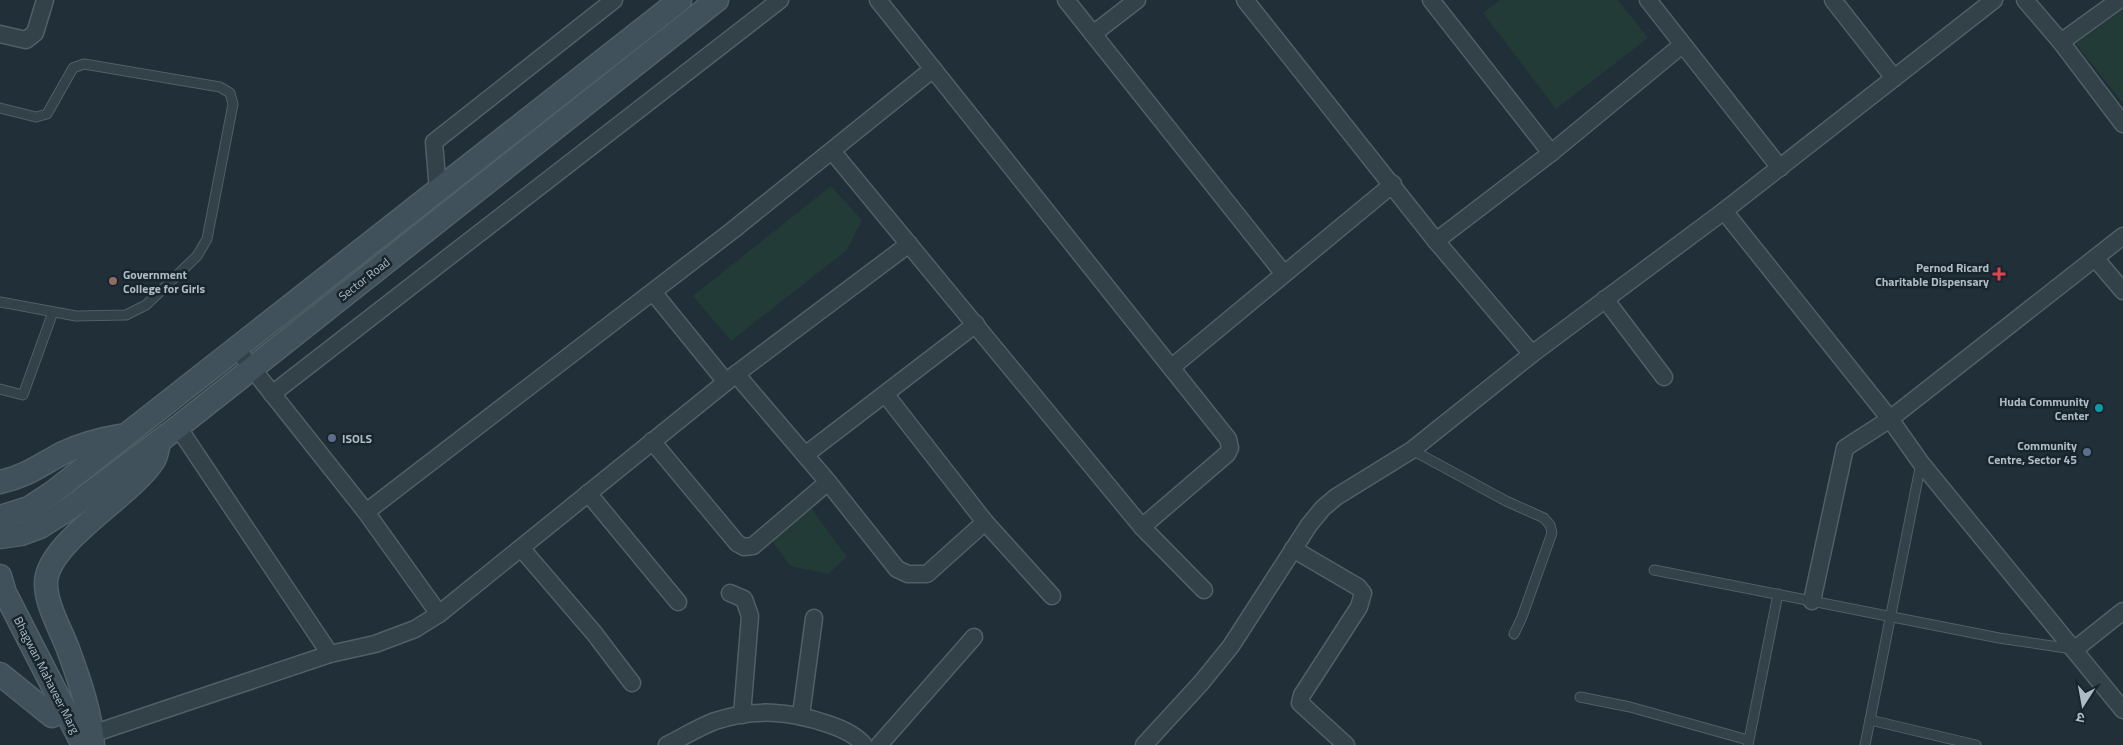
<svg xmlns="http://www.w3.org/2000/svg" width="2123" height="745" viewBox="0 0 2123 745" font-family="'Titillium Web','Noto Sans Devanagari',sans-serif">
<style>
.green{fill:#233b37}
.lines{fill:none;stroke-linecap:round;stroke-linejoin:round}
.lane-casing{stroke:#515f66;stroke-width:11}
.street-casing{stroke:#515f66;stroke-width:19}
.secondary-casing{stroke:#515f66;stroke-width:25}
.lane{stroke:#334148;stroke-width:9}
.street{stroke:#334148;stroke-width:16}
.secondary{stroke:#41515b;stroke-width:22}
.health-dot{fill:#e0444e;stroke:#19252d;stroke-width:2}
.education-dot{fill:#8d6e63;stroke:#19252d;stroke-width:2}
.culture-dot{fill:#0f9aa8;stroke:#19252d;stroke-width:2}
.service-dot{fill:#5c6f8a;stroke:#19252d;stroke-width:2}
.labels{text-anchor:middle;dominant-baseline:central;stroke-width:5;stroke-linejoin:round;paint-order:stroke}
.poi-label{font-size:12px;font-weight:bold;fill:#aebcc5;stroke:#19252d;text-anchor:end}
.street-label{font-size:12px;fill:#aebcc5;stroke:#19252d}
</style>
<rect width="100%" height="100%" fill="#202f38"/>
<g class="green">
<path d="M1500,0H1618L1648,38L1556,109L1483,13Z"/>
<path d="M2123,9V103L2076,44Z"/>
<path d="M831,186L862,220L847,250L731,341L693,296Z"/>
<path d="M811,508L847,557L828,574L790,566L767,534Z"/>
</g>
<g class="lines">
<g class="lane-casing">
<g id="lane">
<path d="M0,108L36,117L47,114L73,68L84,64L220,87L230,93L233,104L207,239L197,256L146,305L126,315L76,316L0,302"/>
<path d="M0,389L23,395L53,312"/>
<path d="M1412,450L1506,501L1544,518L1550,525L1552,533L1522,617L1514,634"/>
<path d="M1654,570L1999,638L2072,649"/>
<path d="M1580,697L1630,707L1748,740"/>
<path d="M1870,720L1976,745"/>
<path d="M1748,745L1778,594"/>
<path d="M1865,745L1921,463"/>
</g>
</g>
<g class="street-casing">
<g id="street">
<path d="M878,0L1228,439L1230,448L1227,454L1142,527"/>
<path d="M1066,0L1284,274"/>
<path d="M1245,0L1436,241L1532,354"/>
<path d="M1431,0L1551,153"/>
<path d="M1648,0L1780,168"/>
<path d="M1833,0L1894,78"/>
<path d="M2025,0L2061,42L2123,124"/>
<path d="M0,34L26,40L35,33L45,0"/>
<path d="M1093,34L1137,0"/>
<path d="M2061,42L2119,0"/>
<path d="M832,151L1142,527L1204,590"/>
<path d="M438,191L434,142L614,0"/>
<path d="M1724,211L1890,419L1921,463L2123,710"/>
<path d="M1436,241L1551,153L1682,45"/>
<path d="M2095,258L2123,291"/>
<path d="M653,292L726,382"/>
<path d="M1605,299L1664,377"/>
<path d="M236,348L366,512L439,614"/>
<path d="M1172,367L1393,184"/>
<path d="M736,374L828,482L897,569L908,574H927L985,522"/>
<path d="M272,394L780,0"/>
<path d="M886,395L985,522L1052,596"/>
<path d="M178,427L330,654"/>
<path d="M652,441L737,543L744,547L753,546L828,482"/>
<path d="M805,455L976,324"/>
<path d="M588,493L678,602"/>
<path d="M366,512L733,230L933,69"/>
<path d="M521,548L594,633L632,683"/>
<path d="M1293,549L1358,587L1363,593L1359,607L1302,695L1300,703L1346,745"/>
<path d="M730,593L744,599L750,616L742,715"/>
<path d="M1812,601L1845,448L1890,419L2123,236"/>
<path d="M2074,650L2123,611"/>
<path d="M801,715L814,618"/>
<path d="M92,734L330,654L375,644L415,629L439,614L736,374L909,244"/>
<path d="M667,745C683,737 699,727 715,721C754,708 790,711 828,724C840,728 856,735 864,745"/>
<path d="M879,745L974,637"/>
<path d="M1144,745L1201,683L1231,646L1309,525L1323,508L1336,497L1412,450L1532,354L1724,211L1994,0"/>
</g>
</g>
<g class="secondary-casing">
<g id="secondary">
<path d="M0,482C27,476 40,465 63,453C80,445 101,439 119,436"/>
<path d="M0,517L29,508L52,493L680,0"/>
<path d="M0,537L21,534L40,527L70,508L178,427L717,0"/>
<path d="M0,576L5,593L83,745"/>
<path d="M0,674L52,716"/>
<path d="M93,745C91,713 79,679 68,649C61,630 46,605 46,584C45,543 132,496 154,460C157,455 158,448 159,442"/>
</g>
</g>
<use href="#lane" class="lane"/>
<use href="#street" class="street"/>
<use href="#secondary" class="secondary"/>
</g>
<path class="health-dot" d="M1996.5 266.5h5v5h5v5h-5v5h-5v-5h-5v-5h5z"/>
<circle class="education-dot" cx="113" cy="281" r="5"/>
<circle class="culture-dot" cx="2099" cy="408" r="5"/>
<g class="service-dot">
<circle cx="332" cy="438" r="5"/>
<circle cx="2087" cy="452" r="5"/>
</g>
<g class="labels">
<g class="poi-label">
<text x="1989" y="267">Pernod Ricard<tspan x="1989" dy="14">Charitable Dispensary</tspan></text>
<text x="123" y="274" text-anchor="start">Government<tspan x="123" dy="14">College for Girls</tspan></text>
<text x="2089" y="401">Huda Community<tspan x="2089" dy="14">Center</tspan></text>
<text x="342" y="438" text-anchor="start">ISOLS</text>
<text x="2077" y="445">Community<tspan x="2077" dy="14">Centre, Sector 45</tspan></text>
</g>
<g class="street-label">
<text transform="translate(364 279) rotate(-38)">Sector Road</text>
<text transform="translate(47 675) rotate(63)">Bhagwan Mahaveer Marg</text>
</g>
</g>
<g transform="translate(2083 705) rotate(191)" stroke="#19252d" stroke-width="4" paint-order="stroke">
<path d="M0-4L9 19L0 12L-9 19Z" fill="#aebcc5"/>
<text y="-8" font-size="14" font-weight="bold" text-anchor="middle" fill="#aebcc5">उ</text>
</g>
</svg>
